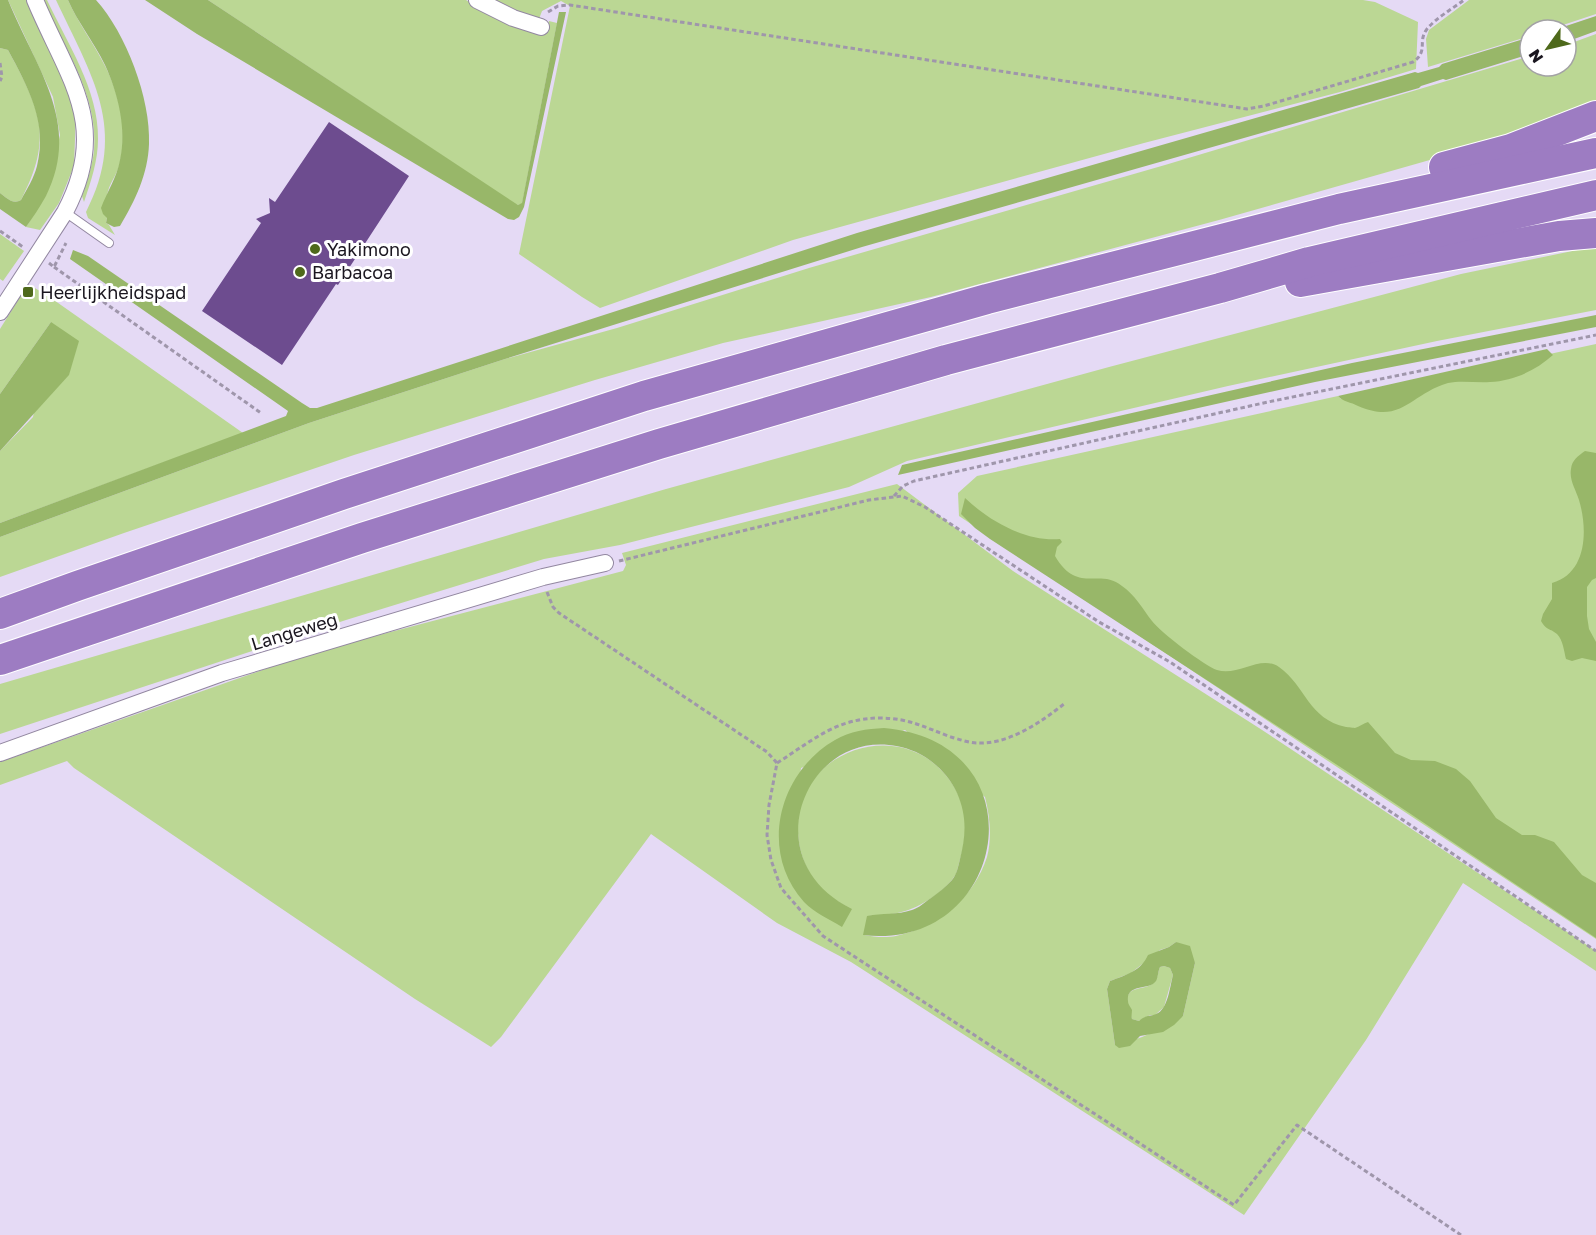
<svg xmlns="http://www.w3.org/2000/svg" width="1596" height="1235" viewBox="0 0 1596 1235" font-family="'Golos Text',sans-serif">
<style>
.green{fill:#bbd794;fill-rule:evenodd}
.water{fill:#98b769;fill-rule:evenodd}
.building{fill:#6d4c8f}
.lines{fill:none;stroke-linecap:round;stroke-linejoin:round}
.service-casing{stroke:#9287a0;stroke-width:10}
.minor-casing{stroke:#9287a0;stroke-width:18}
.motorway-casing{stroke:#fff;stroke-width:32}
.path{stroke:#9f96ab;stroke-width:3;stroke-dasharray:4.5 3;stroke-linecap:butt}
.service{stroke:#fff;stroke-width:8}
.minor{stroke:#fff;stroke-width:16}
.motorway{stroke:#9d7cc2;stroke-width:30}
.poi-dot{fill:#4e691b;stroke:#fff;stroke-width:2}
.labels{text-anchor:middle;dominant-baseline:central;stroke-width:6;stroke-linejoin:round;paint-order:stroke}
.poi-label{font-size:18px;fill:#1a161f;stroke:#fff;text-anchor:start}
.street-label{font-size:18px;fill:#1a161f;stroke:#fff}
</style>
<rect width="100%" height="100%" fill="#e5daf5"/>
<g class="green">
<path d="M8,0H27L66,84L76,112L74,166L59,203L40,230L26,227L46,195L60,135L53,97Z"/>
<path d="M43,0H47C67,43 99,90 98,139C98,161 91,181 84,202L82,196C87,182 92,167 94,151C99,97 64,47 43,0Z"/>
<path d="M56,0H68C78,23 93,42 104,64C119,92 128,131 120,162C118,173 111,181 108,191C105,201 109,213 106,223L109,225L115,235L88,218L86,212C129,129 91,75 56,0Z"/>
<path d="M208,0H466C491,16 517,26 545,34L549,21L557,23L522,204L518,205L515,204Z"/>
<path d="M491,0H1363L1375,2L1418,22L1416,69L1340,92L1144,143L793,240L600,308L582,297L519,254L570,6L561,1L542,11L539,19Z"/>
<path d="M1469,0H1596V14L1548,30H1530V36L1428,67L1426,39L1429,30Z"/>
<path d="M1596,34V101L1500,140L1219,220L931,297L723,343L595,380L354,455L124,533L0,577V537L309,423L505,359L617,328L809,268L1165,165L1530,56V66H1566V45Z"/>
<path d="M0,48L8,50C40,109 54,137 21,200C13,205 7,198 0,193Z"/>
<path d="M0,234L24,251L3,281L0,279Z"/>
<path d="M1596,248V310L1437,341L1228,386L907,461L849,487L620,545L544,559L346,620L0,734V684L666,489L1109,367L1461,274L1582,249Z"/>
<path d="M30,285L51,298L243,433L0,523V451L33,417L51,322L0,394V329L25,289Z"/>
<path d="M1596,344V939L959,516L958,493L977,476L1338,396L1341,399Z"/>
<path d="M897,484L1013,571L1259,728L1596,951V971L1463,883L1366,1040L1244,1215L851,962L777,923L651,834L501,1037L491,1047L415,999L74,768L67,761L0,785V762L268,668L360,640L623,571L626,565L622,553ZM905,730L985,797C990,817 992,838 987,857C974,898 937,927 896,936C886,938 874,937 864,935L869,916C900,914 912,912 937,894C945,888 951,882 956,874C958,868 959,862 961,856C965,842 967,826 964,811C959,789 944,769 925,757C886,733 832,748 809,786C789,819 797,866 824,892C832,899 842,904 852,909L789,878L801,768ZM1176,942L1195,963L1183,1016C1159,1030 1142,1039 1115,1045L1107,989L1110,981L1131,973L1160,950L1169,947Z"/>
<path d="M1164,966L1170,968L1173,975L1164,1007L1155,1015H1150L1139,1021L1132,1019C1116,978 1146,995 1155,981C1158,978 1158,971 1160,967Z"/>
</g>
<g class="water">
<path d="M0,0H8C34,65 83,123 46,196C40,207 33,217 26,227L0,209V193C7,198 13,205 21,200C27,189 34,178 37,166C48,123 28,87 8,50L0,48Z"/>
<path d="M68,0H96C126,33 151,99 149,144C148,174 135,201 120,226L114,227L106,223L107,218L103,214L101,208C107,192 117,177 120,160C127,130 118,93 105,65C94,42 78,23 68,0Z"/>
<path d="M145,0H208L518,205L522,203L559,12H566L524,207L519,217L514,220L508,219L197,34Z"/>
<path d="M1596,16V31L1566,42V30H1554Z"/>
<path d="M1530,37V54L1446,80L1443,79L1421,86L1419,88L862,247L505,359L309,423L0,537V523L286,416L288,411L70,259L73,250L88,256L302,403L310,408H317L857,233L1415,72L1418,73L1439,67L1442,64Z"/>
<path d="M1596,315V327L1315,382L898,475L902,465L1352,363Z"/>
<path d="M51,322L79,341L69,375L0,451V394Z"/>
<path d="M1547,349L1553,355C1535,371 1513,381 1490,382C1476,383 1461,380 1448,383C1410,394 1402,425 1358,406C1351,402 1343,402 1338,396Z"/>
<path d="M1585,451L1596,453V578L1592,580L1587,587V616L1589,629L1596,642V661L1582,658L1572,661L1566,659C1564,651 1563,640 1557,634C1550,628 1547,631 1541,621L1543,614L1552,599V583C1587,573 1588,530 1579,500C1576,490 1569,480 1571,469C1572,460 1578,456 1585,451Z"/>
<path d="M965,498C989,521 1026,542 1060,539L1062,542L1057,547L1055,556C1078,595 1099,567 1122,586C1135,595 1142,608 1152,621C1160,632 1205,666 1217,670C1238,677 1260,654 1279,667C1306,686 1308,719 1346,727C1347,727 1355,728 1355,728C1359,727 1364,723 1368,722L1395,753L1411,760L1435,761L1456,769L1470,781L1496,818L1522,835H1535L1554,842L1582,875L1596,883V938L1348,772L990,539L975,528L961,514Z"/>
<path d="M884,728C1044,742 1008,952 863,935L867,916C882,913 897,915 912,910C919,908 925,902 931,898C938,893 946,887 952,880C957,874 958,867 960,859C966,835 967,816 957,793C949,775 933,760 916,752C814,710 745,857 852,909L842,927C829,919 815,913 804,902C758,851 779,772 835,740C850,731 867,729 884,728Z"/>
<path d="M1176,942L1190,946L1195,963L1183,1016L1174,1025L1163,1032L1140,1036L1130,1046L1119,1048L1115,1045L1107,989L1110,981C1126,975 1141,971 1148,955L1169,947ZM1164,966L1170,968L1173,975C1170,986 1168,1010 1156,1014C1149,1017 1147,1014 1139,1021L1132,1019C1131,1016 1132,1013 1132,1010C1131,1007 1128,1005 1128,1001C1126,983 1149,991 1156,981C1158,978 1158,971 1160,967Z"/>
</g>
<path class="building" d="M329,122L409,176L338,285L336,284L282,365L202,311L261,223L256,219L270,213L269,198L275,202Z"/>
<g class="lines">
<g class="service-casing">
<path id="service" d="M65,212L109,243"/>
</g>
<g class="minor-casing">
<g id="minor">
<path d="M477,0L513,18L541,27"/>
<path d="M0,312L65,212C111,125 68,79 35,0"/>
<path d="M0,753L222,673L543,577L605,563"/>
</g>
</g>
<g class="motorway-casing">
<g id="motorway">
<path d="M1444,167L1511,149L1596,116"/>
<path d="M1300,282L1559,236L1596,233"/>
<path d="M0,614L77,586L344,494L644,396L987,299L1339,209L1596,153"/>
<path d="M0,660L362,538L659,444L946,360L1220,288L1309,262L1596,195"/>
</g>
</g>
<g class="path">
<path d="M548,12L558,6L570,5L1247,109L1264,106L1413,62C1429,51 1417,42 1427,29C1436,18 1452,9 1464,0"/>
<path d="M0,63L2,77L0,81"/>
<path d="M0,231L23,247"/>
<path d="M49,263L54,267L66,243"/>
<path d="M54,267L261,413"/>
<path d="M894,496L903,486L914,481L1268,402L1596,335"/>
<path d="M619,561L869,500L902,496L925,507L1099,622L1170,662L1596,951"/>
<path d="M547,592L553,607L559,613L767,752L777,763L769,805L767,835L771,860L781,888L823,936L1234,1205L1297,1125L1461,1235"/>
<path d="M777,763C812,741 836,718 880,718C909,718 926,728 951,737C958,739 969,743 977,743C1008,745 1041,722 1064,704"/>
</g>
<use href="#service" class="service"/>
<use href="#minor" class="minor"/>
<use href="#motorway" class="motorway"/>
</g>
<g class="poi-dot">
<circle cx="315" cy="249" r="6"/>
<circle cx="300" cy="272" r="6"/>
<rect x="22" y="286" width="12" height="12" rx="3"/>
</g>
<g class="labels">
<g class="poi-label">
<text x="327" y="249">Yakimono</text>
<text x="312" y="272">Barbacoa</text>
<text x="40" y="292">Heerlijkheidspad</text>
</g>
<g class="street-label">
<text transform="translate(294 631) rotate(-17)">Langeweg</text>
</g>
</g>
<g transform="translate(1548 48) rotate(236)"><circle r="28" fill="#ffffff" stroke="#a3a2a5" stroke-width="1.5"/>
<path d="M0-4.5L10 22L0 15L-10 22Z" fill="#4e691b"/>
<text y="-9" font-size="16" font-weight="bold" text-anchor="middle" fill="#1a161f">N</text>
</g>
</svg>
